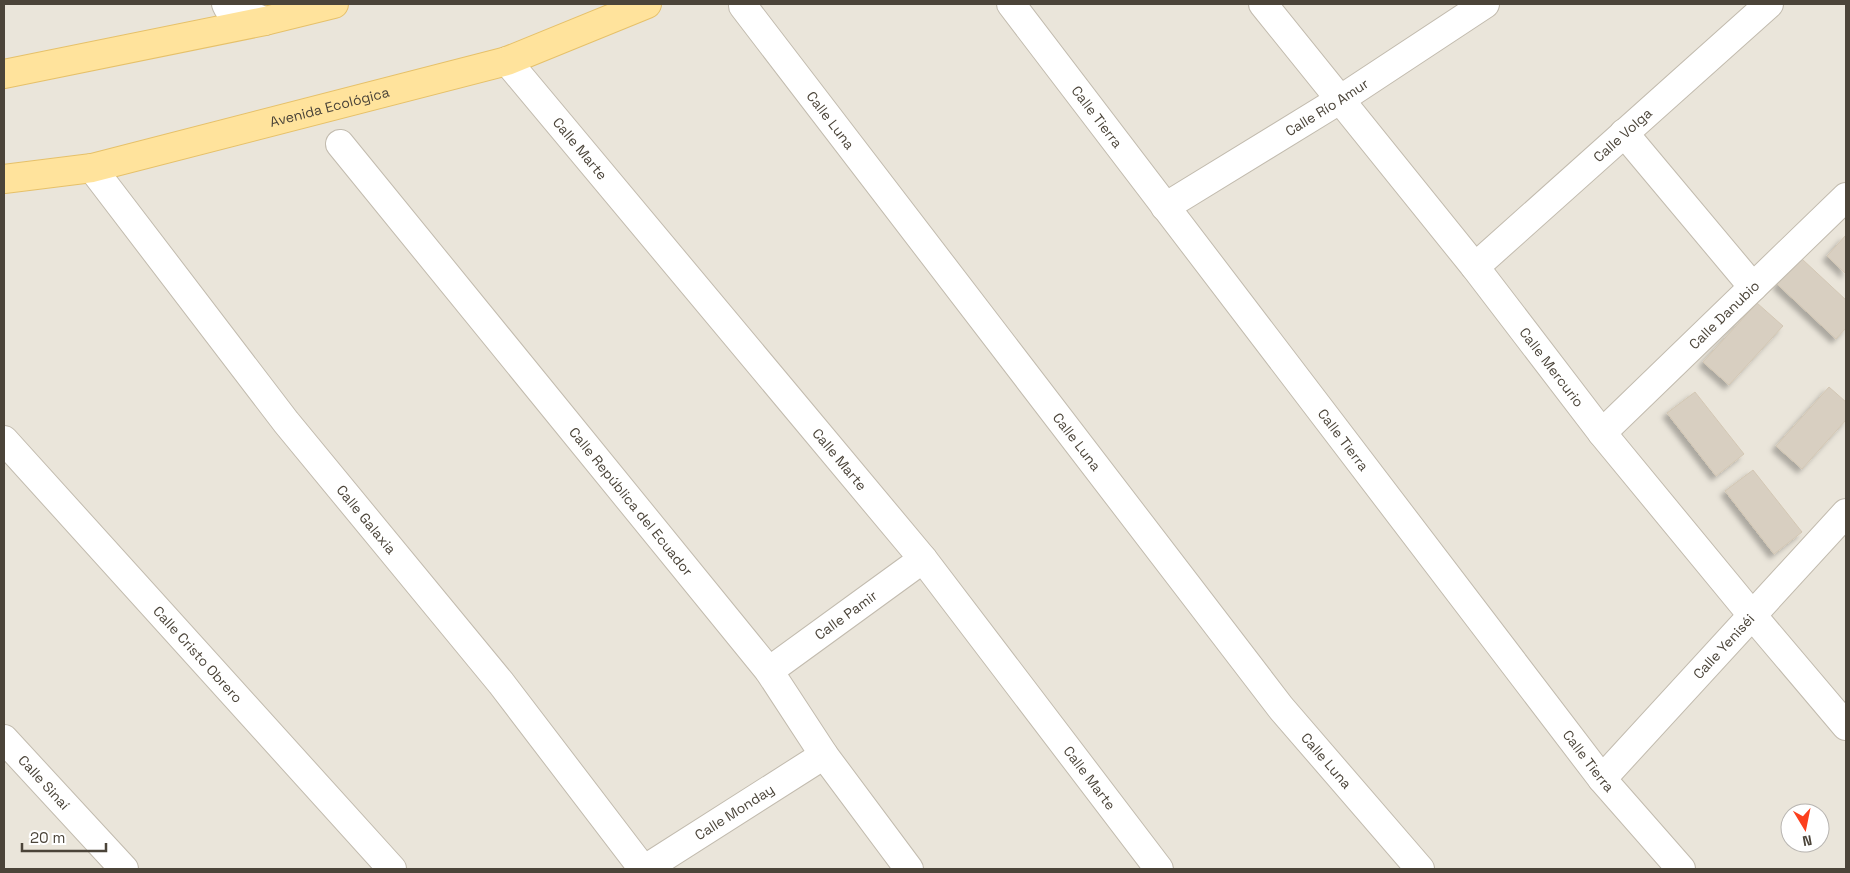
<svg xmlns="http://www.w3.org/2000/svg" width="1850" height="873" viewBox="0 0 1850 873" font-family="'Space Grotesk',sans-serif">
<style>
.residential{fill:#eae5da;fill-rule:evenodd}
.building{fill:#d8cfc1;stroke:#d3c7b4;filter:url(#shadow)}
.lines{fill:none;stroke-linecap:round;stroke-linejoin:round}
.minor-casing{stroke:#c2bbae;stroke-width:30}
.major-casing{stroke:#e6c16a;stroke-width:30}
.minor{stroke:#fff;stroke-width:28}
.major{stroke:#ffe39c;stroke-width:28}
.labels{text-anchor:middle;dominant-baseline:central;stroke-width:4.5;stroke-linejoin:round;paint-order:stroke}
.street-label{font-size:14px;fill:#4b4439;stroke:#fff}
</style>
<defs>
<filter id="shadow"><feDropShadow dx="-4.5" dy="4.5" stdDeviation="2.5" flood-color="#0004"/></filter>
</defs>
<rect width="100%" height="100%" fill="#f6f3ec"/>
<path class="residential" d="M4,4H1846V869H4ZM1790,813H1820V843H1790Z"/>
<g class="building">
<path d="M1846,235V274L1827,256Z"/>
<path d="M1802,259L1846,300V328L1836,339L1777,284Z"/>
<path d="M1757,303L1783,326L1729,385L1703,362Z"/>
<path d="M1829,387L1846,402V420L1802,469L1776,446Z"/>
<path d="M1695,392L1744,454L1716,476L1667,413Z"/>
<path d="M1753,470L1802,532L1774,554L1725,491Z"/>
</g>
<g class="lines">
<g class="minor-casing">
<g id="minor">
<path d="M226,4L228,8L265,21"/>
<path id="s1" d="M1011,4L1602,779L1681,869"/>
<path id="s2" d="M1263,4L1475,267L1602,433L1752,615L1846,726"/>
<path id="s3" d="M743,6L1281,708L1420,869"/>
<path id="s4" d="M507,61L923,559L1159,869"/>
<path d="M1624,133L1753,287"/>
<path id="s5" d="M340,144L769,671L824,755L909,869"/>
<path id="s6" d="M92,168L286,422L501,683L643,869"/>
<path id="s7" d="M1165,207L1341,99L1485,4"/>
<path id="s8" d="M1475,267L1769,4"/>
<path id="s9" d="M1602,433L1846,197"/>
<path id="s10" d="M4,440L392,869"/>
<path id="s11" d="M769,671L923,559"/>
<path id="s12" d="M4,739L124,869"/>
<path id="s13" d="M1602,779L1846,513"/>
<path id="s14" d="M645,869L824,755"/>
</g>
</g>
<g class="major-casing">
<g id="major">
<path d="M4,74L265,21L334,4"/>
<path id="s15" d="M4,179L92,168L507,61L647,4"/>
</g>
</g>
<use href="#minor" class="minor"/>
<use href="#major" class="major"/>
</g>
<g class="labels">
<g class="street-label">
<text stroke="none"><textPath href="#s15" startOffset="334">Avenida Ecológica</textPath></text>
<text stroke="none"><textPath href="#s7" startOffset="190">Calle Río Amur</textPath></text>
<text stroke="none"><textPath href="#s1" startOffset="142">Calle Tierra</textPath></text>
<text stroke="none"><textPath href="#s3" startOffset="144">Calle Luna</textPath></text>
<text stroke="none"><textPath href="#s8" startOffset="198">Calle Volga</textPath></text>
<text stroke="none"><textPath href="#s4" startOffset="114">Calle Marte</textPath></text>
<text stroke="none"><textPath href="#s9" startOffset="170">Calle Danubio</textPath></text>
<text stroke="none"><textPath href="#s2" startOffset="464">Calle Mercurio</textPath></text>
<text stroke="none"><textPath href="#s1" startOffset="548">Calle Tierra</textPath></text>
<text stroke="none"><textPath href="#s3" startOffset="549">Calle Luna</textPath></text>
<text stroke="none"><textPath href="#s4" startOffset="519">Calle Marte</textPath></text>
<text stroke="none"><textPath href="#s5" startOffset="461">Calle República del Ecuador</textPath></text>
<text stroke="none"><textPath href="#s6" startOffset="446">Calle Galaxia</textPath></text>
<text stroke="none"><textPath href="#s11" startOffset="95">Calle Pamir</textPath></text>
<text stroke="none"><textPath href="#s13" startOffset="180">Calle Yeniséi</textPath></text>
<text stroke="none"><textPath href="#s10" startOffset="289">Calle Cristo Obrero</textPath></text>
<text stroke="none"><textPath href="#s3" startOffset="954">Calle Luna</textPath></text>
<text stroke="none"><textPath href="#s1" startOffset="952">Calle Tierra</textPath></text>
<text stroke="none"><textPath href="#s4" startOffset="924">Calle Marte</textPath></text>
<text stroke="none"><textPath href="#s12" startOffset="59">Calle Sinaí</textPath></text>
<text stroke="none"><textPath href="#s14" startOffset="106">Calle Monday</textPath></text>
</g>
</g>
<rect width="1850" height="873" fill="none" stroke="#4b4439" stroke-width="10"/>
<g transform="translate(1805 828) rotate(170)"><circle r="24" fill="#ffffff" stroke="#b7b4b0"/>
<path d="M0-4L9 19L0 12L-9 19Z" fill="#fc3f1d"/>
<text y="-8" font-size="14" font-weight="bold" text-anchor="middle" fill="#4b4439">N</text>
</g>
<path d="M22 843v8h84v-8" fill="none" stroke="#4b4439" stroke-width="2.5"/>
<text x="30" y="843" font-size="15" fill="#4b4439" stroke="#ffffff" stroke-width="4" paint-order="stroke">20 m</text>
</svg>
